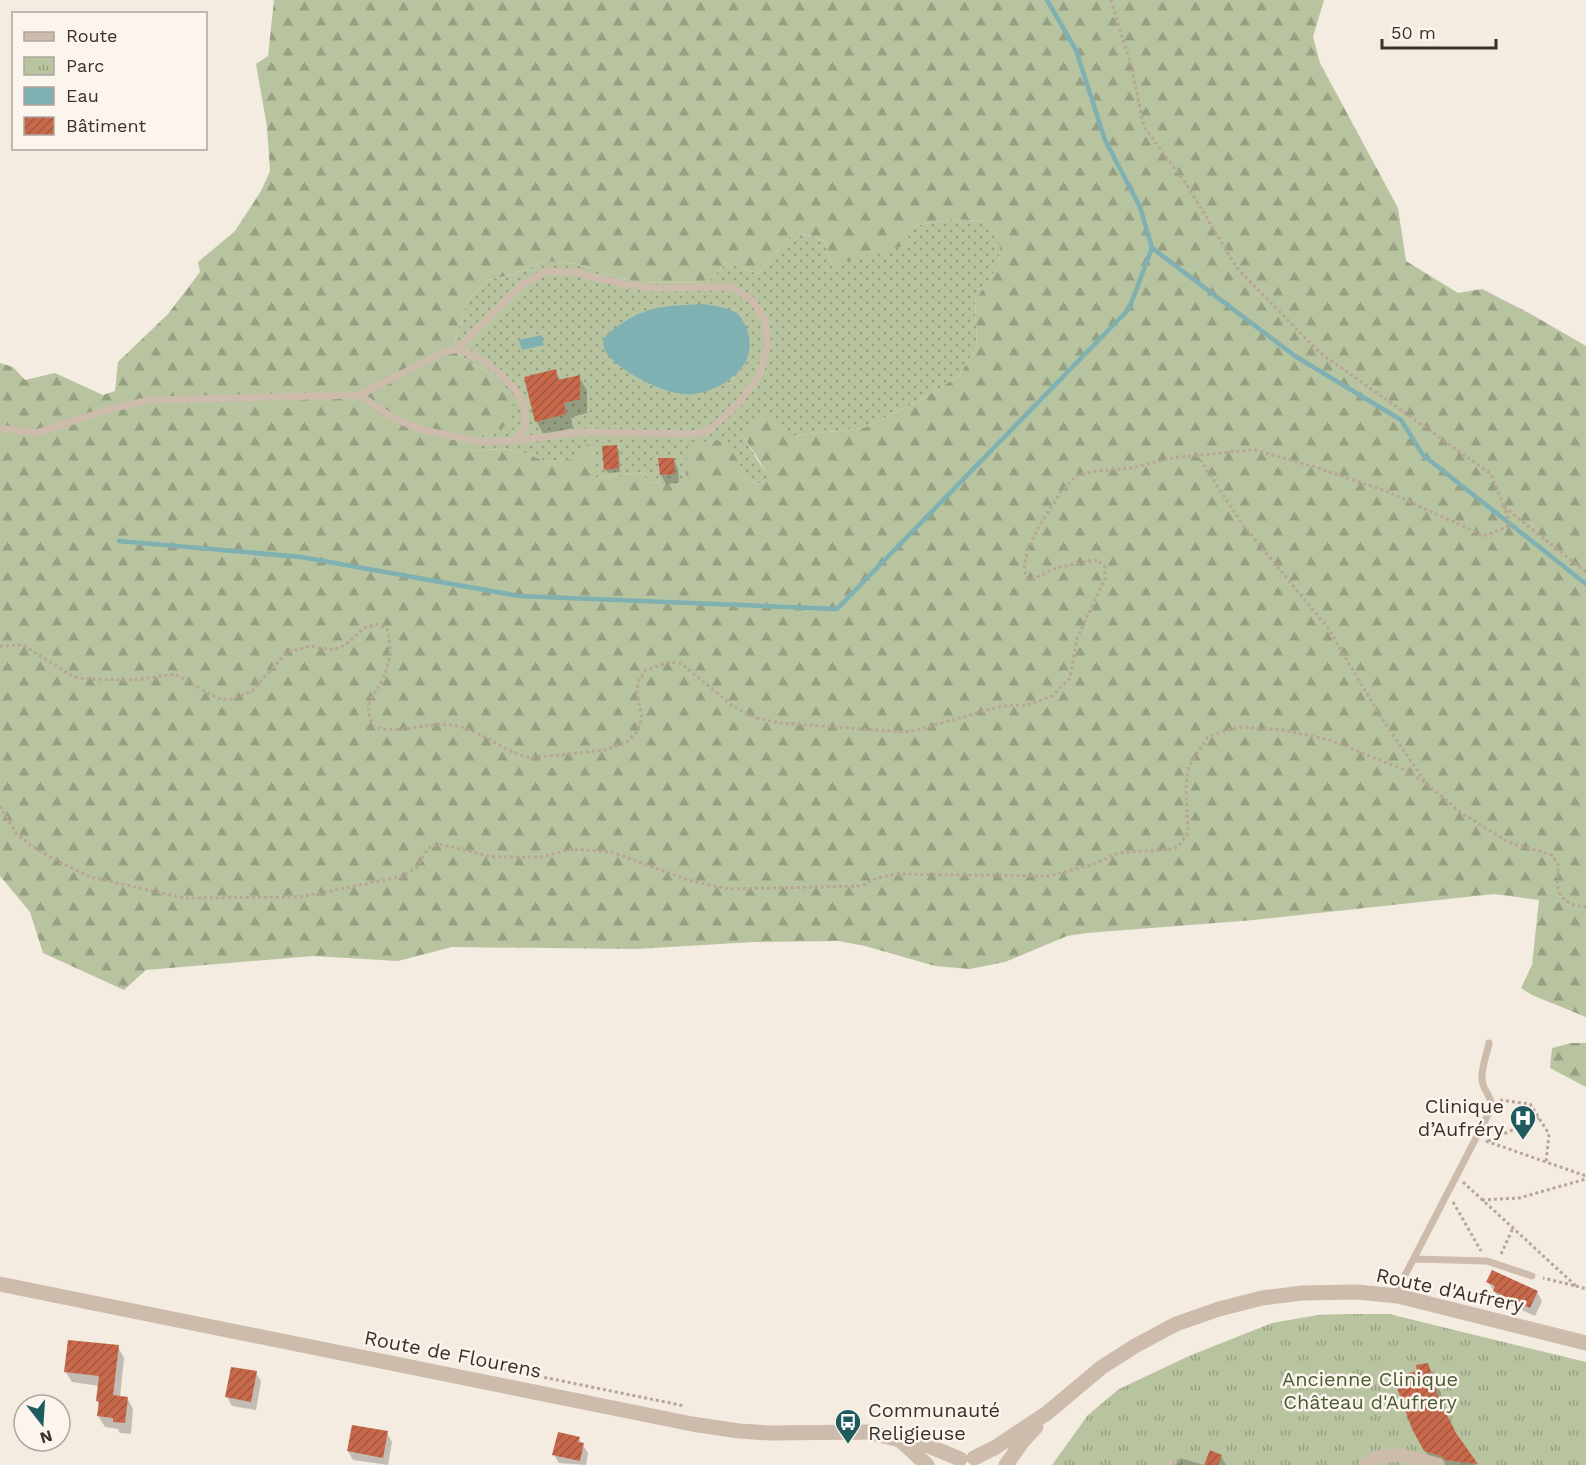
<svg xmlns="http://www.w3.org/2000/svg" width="1586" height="1465" viewBox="0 0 1586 1465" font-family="'Work Sans',sans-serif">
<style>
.grass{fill:url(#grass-dots);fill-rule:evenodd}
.forest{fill:url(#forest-firs);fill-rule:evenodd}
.park{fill:url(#park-tufts)}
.water{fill:#7fb0b2}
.shadow{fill:#0003}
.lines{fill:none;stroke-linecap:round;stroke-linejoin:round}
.stream{stroke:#7fb0b2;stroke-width:4.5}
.building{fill:url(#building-hatch)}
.path{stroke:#b9a596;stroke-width:3;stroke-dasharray:3 3;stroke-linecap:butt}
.service{stroke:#cdbbac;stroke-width:7}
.minor{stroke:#cdbbac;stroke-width:14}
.tertiary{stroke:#cdbbac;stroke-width:15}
.labels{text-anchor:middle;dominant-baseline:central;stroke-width:5;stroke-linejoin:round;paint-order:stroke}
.poi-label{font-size:20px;fill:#3b302b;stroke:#fbf5ee;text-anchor:end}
.street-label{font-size:20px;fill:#3b302b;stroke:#fbf5ee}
.park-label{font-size:20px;fill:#4a5a2e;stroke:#fbf5ee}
</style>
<defs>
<pattern id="grass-dots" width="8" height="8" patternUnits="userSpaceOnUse" patternTransform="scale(1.5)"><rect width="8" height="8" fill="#b8c4a0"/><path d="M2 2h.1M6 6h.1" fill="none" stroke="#97a083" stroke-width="1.8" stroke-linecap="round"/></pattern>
<pattern id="forest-firs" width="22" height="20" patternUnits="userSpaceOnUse" patternTransform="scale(1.5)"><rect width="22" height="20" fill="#b8c4a0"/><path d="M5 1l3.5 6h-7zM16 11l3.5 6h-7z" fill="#97a083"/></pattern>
<pattern id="park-tufts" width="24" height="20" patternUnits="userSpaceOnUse" patternTransform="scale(1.5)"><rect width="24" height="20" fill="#b8c4a0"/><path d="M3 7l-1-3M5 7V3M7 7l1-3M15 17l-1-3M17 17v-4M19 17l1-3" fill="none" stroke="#97a083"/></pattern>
<pattern id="building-hatch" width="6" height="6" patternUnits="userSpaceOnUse" patternTransform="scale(1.5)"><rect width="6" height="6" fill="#c8694b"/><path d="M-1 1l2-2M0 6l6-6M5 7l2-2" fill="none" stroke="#a4573f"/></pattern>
</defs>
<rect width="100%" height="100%" fill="#f4ebe1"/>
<path class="grass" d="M950,219L986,221L999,239L1000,264L975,300L977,347L959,376L922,399L864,428L792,436H743L758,461L772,479L757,484L745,478L739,462L685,484L646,482L644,472L595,478L593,447L576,459L547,462L528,454L503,449L472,451L470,437L488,434L499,377L472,364L454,351L457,333L469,299L487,280L514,274L545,261L577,264L637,283L708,282L727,262L758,274L794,231L825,241L832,265L910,227ZM611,359L734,377L719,386L693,394L641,379Z"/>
<g class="forest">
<path d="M274,0H1324L1313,37L1320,63L1398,208L1406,261L1458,293L1482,289L1529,313L1586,346V1017L1532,995L1521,988L1532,965L1539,900L1494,894L1254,920L1087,933L1067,936L1005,962L970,969L935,966L865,946L838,941L754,942L636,949L452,947L398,961L313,956L146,970L124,990L43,953L30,912L0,876V363L13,367L25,380L55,373L103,395L115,391L118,362L168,314L200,272L198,262L235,231L261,191L270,171L267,127L256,64L268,56ZM950,219L986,221L999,239L1000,264L975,300L977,347L959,376L922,399L864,428L792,436L761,413L743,436L771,479L757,484L745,478L739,462L725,441L688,442L685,484L646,482L644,472L596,478L593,447L587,444L576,459L547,462L528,454L503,449L472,451L471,437L488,434L512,423L513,398L499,377L472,364L454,351L457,333L469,299L487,280L514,274L545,261L577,264L637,283L708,282L727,262L758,274L794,231L825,241L832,265L907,245L910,227Z"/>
<path d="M1571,1043H1586V1087L1550,1068L1552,1048Z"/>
</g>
<path class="park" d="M1346,1314H1389L1586,1362V1465H1052L1088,1415L1119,1389L1189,1356L1272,1323L1318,1315Z"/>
<g class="water">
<path d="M703,304C714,306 728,307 738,314C742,318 745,325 747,330C760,364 725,390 694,394C676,396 658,388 642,380C631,374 598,356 604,339C607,333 615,328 621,324C631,317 641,312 653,309C669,305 687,305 703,304Z"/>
<path d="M542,335L544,345L522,350L519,340Z"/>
</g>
<g class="shadow">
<path d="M555,371L561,381L579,377L587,390V413L571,417L573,428L544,435L536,421Z"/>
<path d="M617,447L619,451L620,472L608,473L605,469Z"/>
<path d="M673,459L678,468L679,483L666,484L661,475Z"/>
<path d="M1488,1282L1537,1292L1542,1301L1535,1316L1500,1300Z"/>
<path d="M118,1347L124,1358L120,1397L127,1398L133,1409L131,1434L120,1433L118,1429L105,1427L98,1416L99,1386L72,1382L65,1371Z"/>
<path d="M1428,1365L1438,1383L1448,1417L1460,1442L1477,1465H1434L1425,1451L1409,1384Z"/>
<path d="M256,1373L261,1381L256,1410L232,1406L227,1397Z"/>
<path d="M387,1433L392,1442L388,1465L353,1460L348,1451Z"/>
<path d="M579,1439L588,1453L586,1465L559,1463L554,1455Z"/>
<path d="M1221,1456L1226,1465H1206Z"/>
<path d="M1180,1458L1204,1465H1177Z"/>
</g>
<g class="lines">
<g class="stream">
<path d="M1047,0L1076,50L1105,140L1140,207L1152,248L1295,356L1401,420L1423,455L1586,584"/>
<path d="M119,541L301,557L519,596L837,609L1129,309L1152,248"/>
</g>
</g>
<g class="building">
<path d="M556,369L558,380L580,375V399L564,403L566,414L535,422L524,377Z"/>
<path d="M617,445L619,468L604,470L602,446Z"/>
<path d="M658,458H674L675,474L660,475Z"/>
<path d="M1492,1270L1538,1291L1530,1308L1493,1291L1495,1286L1486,1282Z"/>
<path d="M68,1340L119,1345L113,1395L128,1397L125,1423L113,1422V1418L97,1416L99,1402L96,1401L99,1376L64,1372Z"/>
<path d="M1428,1363L1438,1397L1456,1433L1478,1464L1445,1460L1441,1456L1424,1451L1412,1429L1396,1385L1407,1383L1405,1374L1417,1371L1416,1365Z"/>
<path d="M231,1367L257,1371L251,1402L225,1397Z"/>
<path d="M352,1425L388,1431L383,1458L347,1451Z"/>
<path d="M558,1432L580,1437L578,1442L584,1443L580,1461L552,1455Z"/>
<path d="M1210,1450L1222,1455L1218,1465H1204Z"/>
</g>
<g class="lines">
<g class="path">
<path d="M1111,0L1131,65L1144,127L1187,185L1237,268L1319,352L1491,474L1504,507"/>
<path d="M1586,572L1504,507L1511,525L1484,536L1391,493L1315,467L1255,450L1197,455L1243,525L1328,628L1382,719L1426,783L1460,812L1508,842L1552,855L1559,866C1554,890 1559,905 1586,907"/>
<path d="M0,646L23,645L74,677L86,679L135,680L175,674L217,698L229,700L252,691L286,653L310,646L333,650L345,645L364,628L377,624L387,629C392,647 390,667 380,684C377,690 370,698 369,705C367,713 371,720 374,727C402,735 430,720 458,726C484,732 505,753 531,758L605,750L628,741L637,731L642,718L637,692L639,680L646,670L670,662L682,664L733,706L756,718L780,723L904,732L916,730L1002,706L1028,705L1052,696L1070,678L1077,638L1105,579V567L1098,560C1093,560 1064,566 1059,567C1047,571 1039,579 1027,579L1024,569L1027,552L1038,528L1061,492L1077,475L1097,471L1130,468L1172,458L1197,455"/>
<path d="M0,806L17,834L30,845L59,862L91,877L184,898L299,897L400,877L417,867L428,848L439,844L494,857H542L571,849L612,852L688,880L729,889L861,886L877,878L895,874L1049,876L1091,865L1119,853L1172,849L1178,847L1188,833L1186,787L1189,766L1207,738L1223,731L1240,727L1283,730L1330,740L1405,770L1426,783"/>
<path d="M1500,1100L1530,1104L1549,1134L1546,1162"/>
<path d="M1486,1141L1586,1176"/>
<path d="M1488,1141L1539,1118"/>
<path d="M1463,1182L1576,1286L1543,1278"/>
<path d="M1482,1200L1519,1198L1586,1179"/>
<path d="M1453,1202L1481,1251"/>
<path d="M1501,1254L1513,1228"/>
<path d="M1576,1286L1586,1289"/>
<path d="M503,1369L685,1406"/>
</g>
<g class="service">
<path d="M458,349L523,284L547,271L573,272L624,284L651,288L731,287L752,300L765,320L768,346L760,374L737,405L709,430L694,434L578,432L514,441"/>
<path d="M0,428L36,433L114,408L151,400L360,395L444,352L458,349C483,358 511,378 523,403C526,410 525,420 525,427L514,441L480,442L419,429L390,416L360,395"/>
<path d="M1414,1259L1487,1261L1532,1276"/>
<path d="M1398,1296L1400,1285L1492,1107C1492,1096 1482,1090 1482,1079C1481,1068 1487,1054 1489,1043"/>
<path d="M1169,1465L1170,1463"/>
</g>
<path class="minor" d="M1365,1465C1386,1447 1415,1458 1438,1465"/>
<g class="tertiary">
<path d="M0,1284L692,1424L739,1431L770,1433L868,1432L900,1440L919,1442L960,1459"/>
<path d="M900,1440L927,1465"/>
<path d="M974,1458L996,1447L1047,1413L1102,1367L1135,1346L1176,1324L1219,1309L1262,1298L1302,1293L1357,1292L1398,1296L1586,1343"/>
<path d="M1006,1465L1023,1441L1036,1427"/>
</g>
</g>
<defs>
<g id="hospital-pin" transform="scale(1.35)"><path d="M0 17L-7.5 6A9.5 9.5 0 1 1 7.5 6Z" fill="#1f5a5e" stroke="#fbf5ee"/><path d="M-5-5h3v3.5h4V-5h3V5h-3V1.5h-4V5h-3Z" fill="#fff"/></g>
<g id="bus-pin" transform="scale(1.35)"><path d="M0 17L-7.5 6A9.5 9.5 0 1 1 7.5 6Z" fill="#1f5a5e" stroke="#fbf5ee"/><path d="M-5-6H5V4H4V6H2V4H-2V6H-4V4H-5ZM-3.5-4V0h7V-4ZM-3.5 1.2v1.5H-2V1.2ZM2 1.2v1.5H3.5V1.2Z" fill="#fff"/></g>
</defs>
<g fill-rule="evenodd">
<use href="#hospital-pin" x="1523" y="1118"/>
<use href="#bus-pin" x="848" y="1422"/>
</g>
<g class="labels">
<g class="poi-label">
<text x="1504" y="1106">Clinique<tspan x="1504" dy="23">d’Aufréry</tspan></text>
<text x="868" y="1410" text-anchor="start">Communauté<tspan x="868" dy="23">Religieuse</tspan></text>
</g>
<g class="street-label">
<text transform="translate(1450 1290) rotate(12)">Route d'Aufrery</text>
<text transform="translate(453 1354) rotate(11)">Route de Flourens</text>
</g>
<g class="park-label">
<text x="1370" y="1379">Ancienne Clinique<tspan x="1370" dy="23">Château d'Aufrery</tspan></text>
</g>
</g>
<rect x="12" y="12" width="195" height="138" fill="#fbf5ee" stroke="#aea6a0" stroke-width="1.5"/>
<rect x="24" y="32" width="30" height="9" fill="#cdbbac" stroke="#aea6a0" stroke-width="1.5"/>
<text x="66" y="42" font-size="18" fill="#3b302b">Route</text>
<rect x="24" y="57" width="30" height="18" fill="url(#park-tufts)" stroke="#aea6a0" stroke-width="1.5"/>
<text x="66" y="72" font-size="18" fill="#3b302b">Parc</text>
<rect x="24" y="87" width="30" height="18" fill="#7fb0b2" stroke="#aea6a0" stroke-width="1.5"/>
<text x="66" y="102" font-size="18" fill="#3b302b">Eau</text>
<rect x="24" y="117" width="30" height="18" fill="url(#building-hatch)" stroke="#aea6a0" stroke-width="1.5"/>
<text x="66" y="132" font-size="18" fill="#3b302b">Bâtiment</text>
<g transform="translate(42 1423) rotate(163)"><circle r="28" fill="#fbf5ee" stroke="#aea6a0" stroke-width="1.5"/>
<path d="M0-4.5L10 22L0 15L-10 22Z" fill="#1f5a5e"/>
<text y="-9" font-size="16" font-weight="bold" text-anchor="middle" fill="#3b302b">N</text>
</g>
<path d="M1382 39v9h114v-9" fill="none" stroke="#3b302b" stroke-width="3"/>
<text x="1391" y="39" font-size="18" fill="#3b302b" stroke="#fbf5ee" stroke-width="4.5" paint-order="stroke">50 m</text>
</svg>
